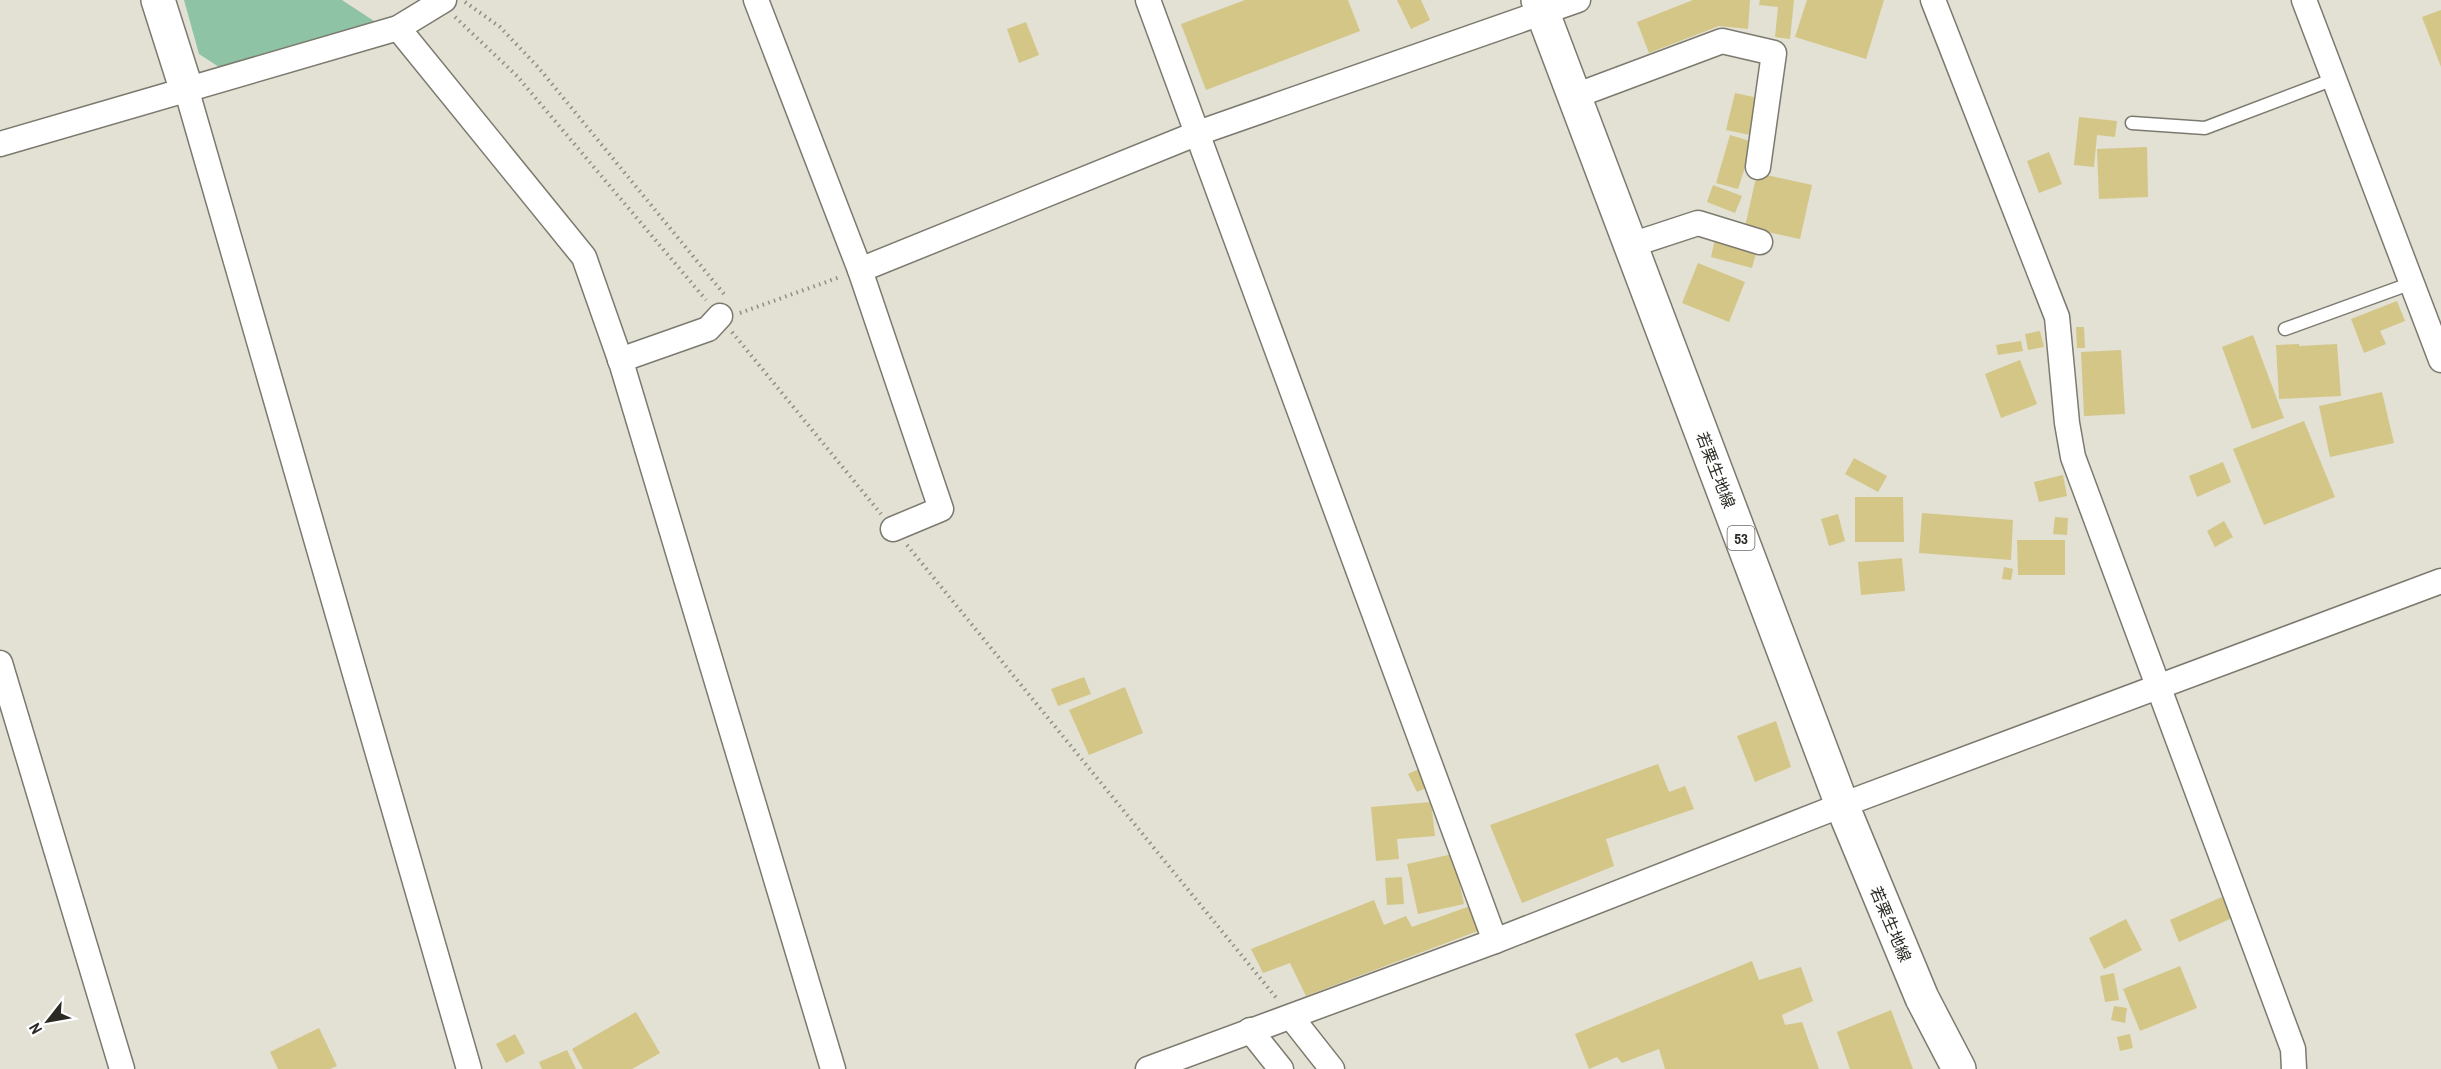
<svg xmlns="http://www.w3.org/2000/svg" width="2441" height="1069" viewBox="0 0 2441 1069" font-family="'Archivo Narrow','Noto Sans JP',sans-serif">
<style>
.green{fill:#8ec4a5}
.building{fill:#d3c687}
.lines{fill:none;stroke-linecap:round;stroke-linejoin:round}
.lane-casing{stroke:#7c7a6f;stroke-width:15}
.street-casing{stroke:#7c7a6f;stroke-width:27}
.secondary-casing{stroke:#7c7a6f;stroke-width:36}
.primary-casing{stroke:#7c7a6f;stroke-width:36}
.path{stroke:#908e85;stroke-width:4;stroke-dasharray:1.5 4.5;stroke-linecap:butt}
.lane{stroke:#fff;stroke-width:12}
.street{stroke:#fff;stroke-width:24}
.secondary{stroke:#fff;stroke-width:33}
.primary{stroke:#fff;stroke-width:33}
.labels{text-anchor:middle;dominant-baseline:central;stroke-width:6;stroke-linejoin:round;paint-order:stroke}
.shield{fill:#fff;stroke:#6a6966;stroke-width:1.5}
.shield-label{font-size:15px;font-weight:bold;fill:#2a2924}
.street-label{font-size:16px;fill:#2a2924;stroke:#fff}
</style>
<rect width="100%" height="100%" fill="#e3e0d4"/>
<path class="green" d="M184,0H342L377,23L219,67L199,54Z"/>
<g class="building">
<path d="M1245,0H1348L1360,31L1206,90L1181,24Z"/>
<path d="M1397,0H1421L1430,20L1411,29Z"/>
<path d="M1693,0H1750L1748,29L1719,26L1649,53L1637,22Z"/>
<path d="M1760,0H1794L1790,39L1775,37L1778,7L1759,5Z"/>
<path d="M1807,0H1884L1866,59L1795,37Z"/>
<path d="M2441,10V67L2422,17Z"/>
<path d="M1026,22L1039,55L1019,63L1007,29Z"/>
<path d="M1735,93L1763,99L1755,136L1726,130Z"/>
<path d="M2079,117L2117,121L2115,137L2097,135L2094,167L2074,165Z"/>
<path d="M1730,135L1753,142L1738,189L1716,183Z"/>
<path d="M2147,147L2148,197L2099,199L2097,149Z"/>
<path d="M2049,152L2062,184L2039,193L2027,161Z"/>
<path d="M1757,173L1812,185L1800,239L1745,227Z"/>
<path d="M1713,185L1742,196L1735,213L1707,202Z"/>
<path d="M1715,239L1757,250L1752,268L1711,257Z"/>
<path d="M1698,263L1745,282L1729,322L1682,303Z"/>
<path d="M2397,301L2405,321L2380,331L2386,344L2364,353L2351,319Z"/>
<path d="M2076,327H2084L2085,348H2077Z"/>
<path d="M2040,331L2044,347L2028,350L2025,334Z"/>
<path d="M2253,335L2284,418L2252,429L2222,347Z"/>
<path d="M2021,341L2023,351L1998,355L1996,345Z"/>
<path d="M2299,344V346L2337,344L2341,396L2279,399L2276,345Z"/>
<path d="M2121,350L2125,414L2084,416L2081,352Z"/>
<path d="M2020,360L2037,404L2001,418L1985,374Z"/>
<path d="M2382,392L2394,443L2330,457L2319,406Z"/>
<path d="M2304,421L2335,497L2264,525L2233,449Z"/>
<path d="M1854,458L1887,476L1878,492L1845,474Z"/>
<path d="M2223,462L2231,482L2197,497L2189,476Z"/>
<path d="M2063,475L2067,496L2039,502L2034,482Z"/>
<path d="M1855,497H1903L1904,542H1855Z"/>
<path d="M1922,513L2013,520L2011,560L1919,553Z"/>
<path d="M1838,514L1845,541L1829,546L1821,519Z"/>
<path d="M2055,517L2068,518L2067,535L2053,534Z"/>
<path d="M2224,521L2233,537L2215,547L2207,531Z"/>
<path d="M2017,540H2065V575H2018Z"/>
<path d="M1902,558L1905,591L1861,595L1858,562Z"/>
<path d="M2004,567L2013,569L2011,580L2002,579Z"/>
<path d="M1084,677L1091,694L1058,706L1051,689Z"/>
<path d="M1125,687L1143,733L1089,755L1069,710Z"/>
<path d="M1776,721L1791,767L1755,782L1737,736Z"/>
<path d="M1658,764L1669,792L1685,786L1694,809L1606,839L1614,866L1522,903L1490,825Z"/>
<path d="M1419,769L1428,787L1417,792L1408,774Z"/>
<path d="M1431,802L1435,836L1397,839L1399,859L1376,861L1371,807Z"/>
<path d="M1453,854L1464,904L1418,914L1407,864Z"/>
<path d="M1402,877L1404,904L1387,905L1385,878Z"/>
<path d="M2222,897L2232,918L2179,942L2170,920Z"/>
<path d="M1374,900L1384,925L1406,916L1412,927L1473,905L1483,929L1306,996L1290,963L1263,973L1251,949Z"/>
<path d="M2126,919L2142,950L2104,969L2089,938Z"/>
<path d="M1752,961L1759,980L1801,967L1813,1001L1782,1015L1785,1025L1802,1022L1819,1069H1665L1659,1049L1622,1063L1617,1057L1589,1069L1575,1034Z"/>
<path d="M2180,966L2197,1008L2140,1031L2123,989Z"/>
<path d="M2114,973L2119,1000L2105,1002L2100,976Z"/>
<path d="M2114,1006L2127,1008L2125,1023L2111,1020Z"/>
<path d="M1891,1010L1913,1069H1850L1837,1032Z"/>
<path d="M636,1012L660,1053L632,1069H583L572,1049Z"/>
<path d="M319,1028L337,1066L330,1069H278L270,1052Z"/>
<path d="M515,1034L525,1053L506,1063L496,1044Z"/>
<path d="M2130,1034L2133,1048L2120,1051L2117,1037Z"/>
<path d="M567,1050L576,1069H542L539,1062Z"/>
</g>
<g class="lines">
<g class="lane-casing">
<g id="lane">
<path d="M2132,123L2205,128L2334,79"/>
<path d="M2285,329L2412,283"/>
</g>
</g>
<g class="street-casing">
<g id="street">
<path d="M756,0L860,270L941,509L893,529"/>
<path d="M1148,0L1495,941"/>
<path d="M1933,0L2057,317L2067,423L2073,457L2293,1049L2294,1069"/>
<path d="M2304,0L2441,360"/>
<path d="M398,28L584,257L622,365L833,1069"/>
<path d="M186,88L469,1069"/>
<path d="M1575,96L1722,41L1774,53L1758,167"/>
<path d="M0,144L398,28L444,0"/>
<path d="M1631,245L1698,223L1760,242"/>
<path d="M860,270L1198,133L1578,0"/>
<path d="M620,360L708,329L720,316"/>
<path d="M0,663L122,1069"/>
<path d="M1291,1017L1332,1069"/>
<path d="M1250,1030L1281,1069"/>
<path d="M1148,1069L1495,941L1842,805L2441,581"/>
</g>
</g>
<g class="secondary-casing">
<path id="secondary" d="M158,0L186,88"/>
</g>
<g class="primary-casing">
<path id="primary" d="M1538,0L1842,805L1922,998L1959,1069"/>
</g>
<g class="path">
<path d="M465,2L500,27L538,67L724,294"/>
<path d="M455,17L517,76L706,300"/>
<path d="M740,313L840,277"/>
<path d="M732,332L881,514"/>
<path d="M907,545L1278,1000"/>
</g>
<use href="#lane" class="lane"/>
<use href="#street" class="street"/>
<use href="#secondary" class="secondary"/>
<use href="#primary" class="primary"/>
</g>
<g class="labels">
<rect class="shield" x="1727.5" y="526" width="27" height="24" rx="4.5"/>
<g class="shield-label">
<text x="1741" y="538">53</text>
</g>
<g class="street-label">
<text transform="translate(1716 470) rotate(69)">若栗生地線</text>
<text transform="translate(1891 924) rotate(67)">若栗生地線</text>
</g>
</g>
<g transform="translate(48 1021) rotate(239)" stroke="#ffffff" stroke-width="4.5" paint-order="stroke">
<path d="M0-4.5L10 22L0 15L-10 22Z" fill="#2a2924"/>
<text y="-9" font-size="16" font-weight="bold" text-anchor="middle" fill="#2a2924">N</text>
</g>
</svg>
